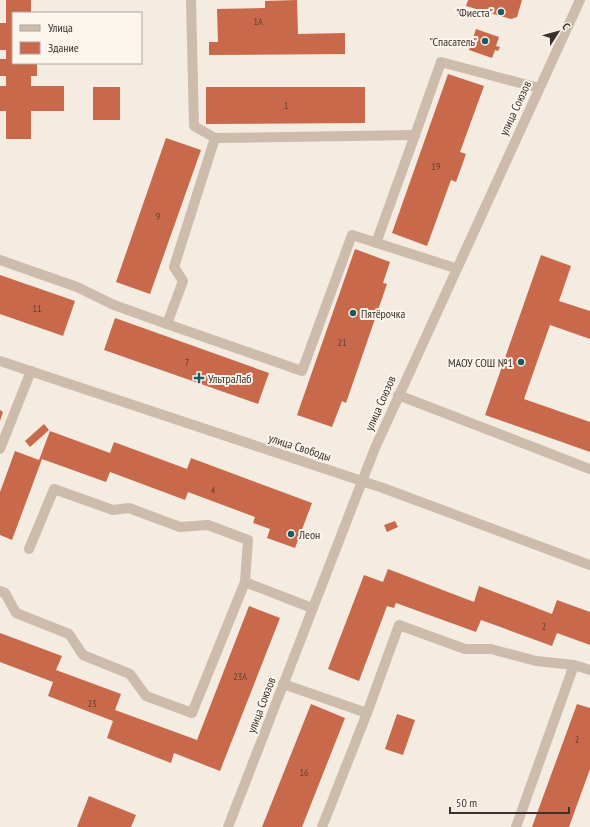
<svg xmlns="http://www.w3.org/2000/svg" width="590" height="827" viewBox="0 0 590 827" font-family="'PT Sans Narrow',sans-serif">
<style>
.building{fill:#c8694b}
.lines{fill:none;stroke-linecap:round;stroke-linejoin:round}
.minor{stroke:#cdbbac;stroke-width:10}
.poi-dot{fill:#1f5a5e;stroke:#fbf5ee;stroke-width:1.5}
.labels{text-anchor:middle;dominant-baseline:central;stroke-width:4;stroke-linejoin:round;paint-order:stroke}
.number-label{font-size:10px;fill:#5e3e33}
.poi-label{font-size:12px;fill:#3b302b;stroke:#fbf5ee;text-anchor:end}
.street-label{font-size:12px;fill:#3b302b;stroke:#fbf5ee}
</style>
<rect width="100%" height="100%" fill="#f4ebe1"/>
<g class="building">
<path d="M6,0H31V13H13V63H37V76H31V86H64V111H31V139H6V111H0V86H6V76H0V59H6V50H0V23H6Z"/>
<path d="M297,0L298,34L345,33V54L209,55V42H218L217,9L265,8V1Z"/>
<path d="M468,0H522L517,17L511,19L466,6Z"/>
<path d="M476,29L499,37L496,46L500,47L498,51L495,50L492,58L469,50Z"/>
<path d="M448,74L484,86L460,152L466,154L456,182L451,180L427,246L392,233Z"/>
<rect x="93" y="87" width="27" height="33"/>
<path d="M206,87H365V123L206,124Z"/>
<path d="M166,138L201,150L150,294L116,282Z"/>
<path d="M355,249L390,262L383,283L387,284L346,403L342,401L332,427L297,415Z"/>
<path d="M541,255L571,266L559,301L590,311V339L550,325L524,399L590,422V452L485,415Z"/>
<path d="M0,275L75,301L63,336L0,314Z"/>
<path d="M115,318L269,373L258,404L104,350Z"/>
<path d="M0,410L3,412L0,421Z"/>
<path d="M44,424L49,430L30,447L25,441Z"/>
<path d="M50,431L110,453L114,442L187,469L191,458L312,503L295,548L267,538L270,529L253,523L255,517L188,492L185,500L110,472L106,482L42,459L12,540L0,535V492L15,451L39,460Z"/>
<path d="M395,521L398,527L387,532L384,525Z"/>
<path d="M388,569L474,602L479,586L552,614L557,600L590,612V645L557,633L552,646L481,620L476,632L396,603L394,608L387,606L359,681L328,669L364,575L383,582Z"/>
<path d="M249,606L280,618L220,771L174,753L171,763L107,738L113,721L48,696L53,682L0,662V633L62,656L56,670L121,694L115,710L197,740Z"/>
<path d="M311,704L345,718L302,827H262Z"/>
<path d="M577,704L590,708V769L569,827H532Z"/>
<path d="M397,714L415,720L403,755L385,749Z"/>
<path d="M89,796L136,815L131,827H77Z"/>
</g>
<g class="lines">
<g class="minor">
<path d="M191,0L194,126L215,138L415,135L376,243"/>
<path d="M415,135L441,62L539,88"/>
<path d="M215,138L174,267L183,281L167,324L302,371L352,235L455,268"/>
<path d="M0,260L77,287L114,305L167,324"/>
<path d="M0,361L383,488L590,565"/>
<path d="M398,395L590,469"/>
<path d="M0,449L31,371"/>
<path d="M29,549L54,489L113,510L129,508L180,527L208,525L248,540L245,582"/>
<path d="M0,591L5,593L16,613L69,634L83,655L130,674L146,696L192,713L245,582L312,608"/>
<path d="M283,684L367,713L399,625L465,649H491L536,661L574,665"/>
<path d="M228,827L375,448L580,0"/>
<path d="M322,827L367,713"/>
<path d="M516,827L574,665L590,670"/>
</g>
</g>
<g class="poi-dot">
<circle cx="501" cy="12" r="4"/>
<circle cx="485" cy="41" r="4"/>
<circle cx="353" cy="313" r="4"/>
<circle cx="521" cy="362" r="4"/>
<path d="M197 372h4v4h4v4h-4v4h-4v-4h-4v-4h4z"/>
<circle cx="291" cy="534" r="4"/>
</g>
<g class="labels">
<g class="number-label">
<text x="258" y="21">1А</text>
<text x="286" y="105">1</text>
<text x="436" y="166">19</text>
<text x="158" y="216">9</text>
<text x="37" y="308">11</text>
<text x="342" y="342">21</text>
<text x="187" y="362">7</text>
<text x="213" y="490">4</text>
<text x="544" y="626">2</text>
<text x="240" y="676">23А</text>
<text x="92" y="703">23</text>
<text x="577" y="739">2</text>
<text x="304" y="772">16</text>
</g>
<g class="poi-label">
<text x="493" y="12">"Фиеста"</text>
<text x="477" y="41">"Спасатель"</text>
<text x="361" y="313" text-anchor="start">Пятёрочка</text>
<text x="513" y="362">МАОУ СОШ №1</text>
<text x="208" y="378" text-anchor="start">УльтраЛаб</text>
<text x="299" y="534" text-anchor="start">Леон</text>
</g>
<g class="street-label">
<text transform="translate(515 108) rotate(-65)">улица Союзов</text>
<text transform="translate(380 403) rotate(-66)">улица Союзов</text>
<text transform="translate(300 447) rotate(18)">улица Свободы</text>
<text transform="translate(261 705) rotate(-69)">улица Союзов</text>
</g>
</g>
<rect x="12" y="12" width="130" height="52" fill="#fbf5ee" stroke="#aea6a0"/>
<rect x="20" y="25" width="20" height="6" fill="#cdbbac" stroke="#aea6a0"/>
<text x="48" y="32" font-size="12" fill="#3b302b">Улица</text>
<rect x="20" y="42" width="20" height="12" fill="#c8694b" stroke="#aea6a0"/>
<text x="48" y="52" font-size="12" fill="#3b302b">Здание</text>
<g transform="translate(558 32) rotate(54)" stroke="#fbf5ee" stroke-width="3" paint-order="stroke">
<path d="M0-3L7 15L0 10L-7 15Z" fill="#3b302b"/>
<text y="-6" font-size="11" font-weight="bold" text-anchor="middle" fill="#3b302b">С</text>
</g>
<path d="M450 807v6h119v-6" fill="none" stroke="#3b302b" stroke-width="2"/>
<text x="456" y="807" font-size="12" fill="#3b302b" stroke="#fbf5ee" stroke-width="3" paint-order="stroke">50 m</text>
</svg>
